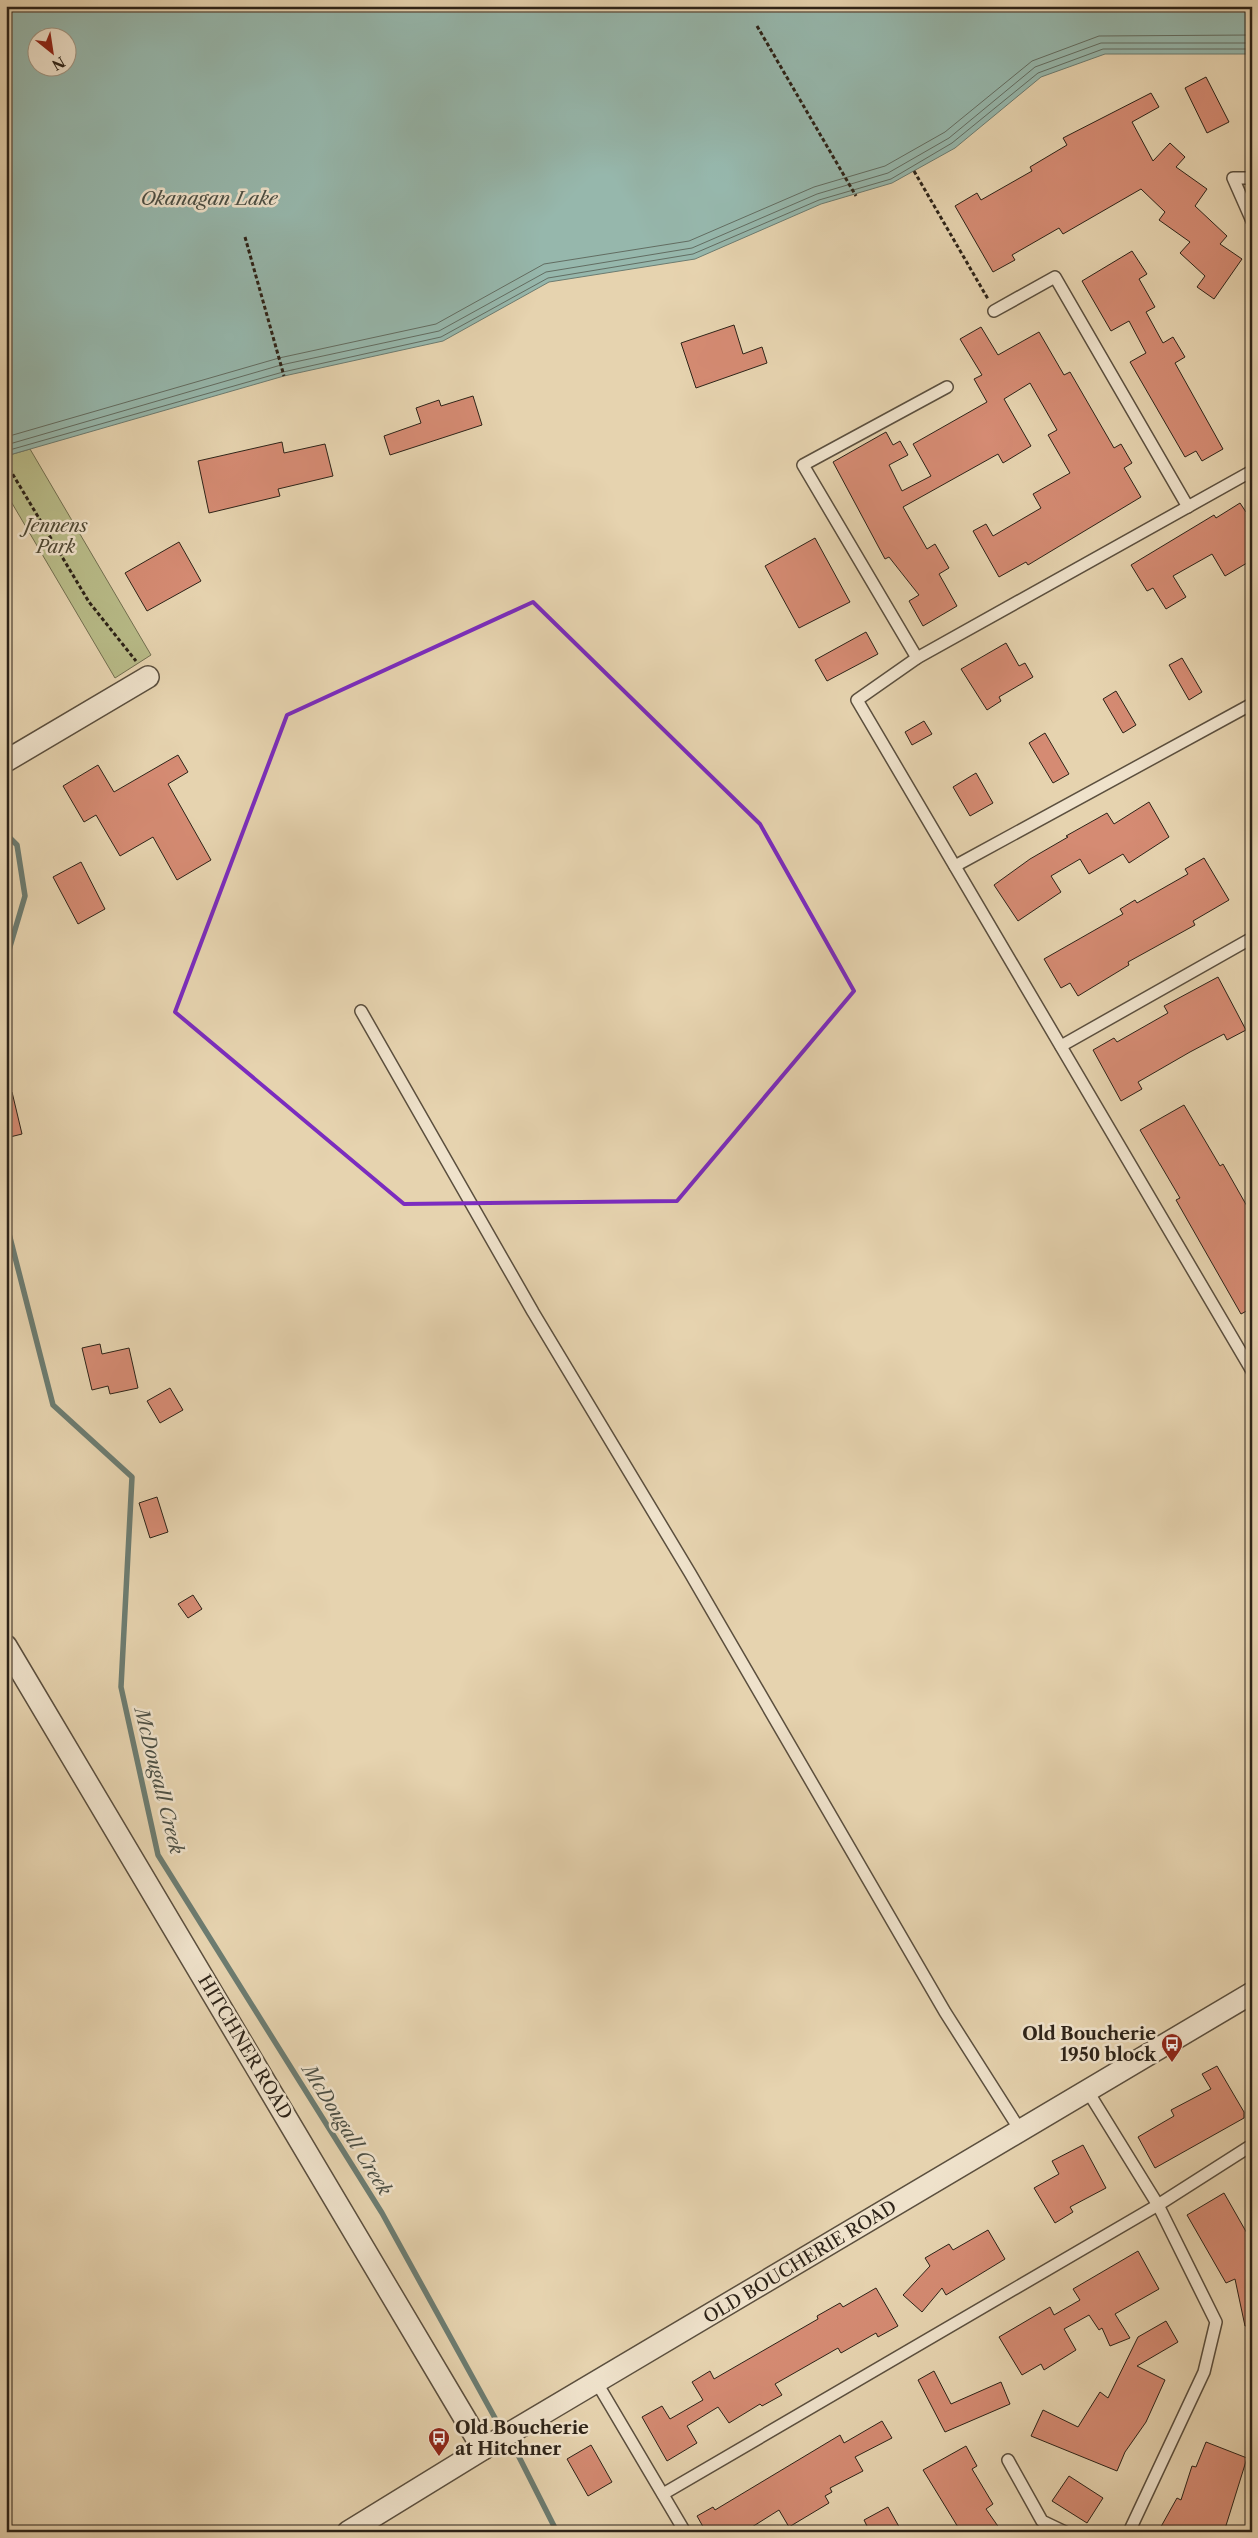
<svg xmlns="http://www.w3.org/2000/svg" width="1258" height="2538" viewBox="0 0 1258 2538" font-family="'Libre Caslon Text',serif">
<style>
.green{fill:#b8bb88;stroke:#726f50}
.water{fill:#96b7ac;stroke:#6c7c71;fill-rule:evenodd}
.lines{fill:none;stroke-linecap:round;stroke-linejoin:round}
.shore{stroke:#626d62;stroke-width:1}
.stream{stroke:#6c7c71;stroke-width:5.5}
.building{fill:#d58b73;stroke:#2d2318}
.lane-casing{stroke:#5b4f3e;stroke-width:14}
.street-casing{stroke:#5b4f3e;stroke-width:24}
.path{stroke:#2d2318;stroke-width:3;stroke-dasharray:4 2.5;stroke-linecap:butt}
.lane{stroke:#efe2cb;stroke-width:11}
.street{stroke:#efe2cb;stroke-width:21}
.marked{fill:none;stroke:#7b2cbf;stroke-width:4;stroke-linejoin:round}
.labels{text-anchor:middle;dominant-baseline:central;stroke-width:5;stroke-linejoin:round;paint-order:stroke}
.park-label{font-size:18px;font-style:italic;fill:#504934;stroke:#efe2cb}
.poi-label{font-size:18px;font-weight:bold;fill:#2d2318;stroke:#efe2cb;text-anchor:end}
.street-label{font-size:18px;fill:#2d2318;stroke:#efe2cb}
.water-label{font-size:19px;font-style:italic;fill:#4c4f44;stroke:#efe2cb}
</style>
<rect width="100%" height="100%" fill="#e6d3af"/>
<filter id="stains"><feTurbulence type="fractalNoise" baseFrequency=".004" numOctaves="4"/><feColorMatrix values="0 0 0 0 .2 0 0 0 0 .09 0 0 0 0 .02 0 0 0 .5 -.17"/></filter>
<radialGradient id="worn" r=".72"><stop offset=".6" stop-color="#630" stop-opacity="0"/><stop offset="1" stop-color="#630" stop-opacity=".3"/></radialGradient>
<path class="green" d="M30,449L151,655L115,678L6,493V456Z"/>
<path class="water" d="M6,6H1252V54H1105L1041,77L955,148L892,183L821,204L695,259L549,282L443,341L284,376L6,456ZM38,38H68V68H38Z"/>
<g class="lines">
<g class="shore">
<path d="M6,437L279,358L436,324L544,264L689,241L814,187L885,166L945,132L1032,61L1099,36L1252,35"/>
<path d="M6,445L281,365L439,331L546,272L692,248L817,194L888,173L949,138L1035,67L1101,43H1252"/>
<path d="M6,451L283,372L441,337L548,278L693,254L819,200L891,179L952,143L1038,73L1103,49H1252"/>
</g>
<g class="stream">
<path d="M6,834L17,845L25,896L6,960"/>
<path d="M6,1222L53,1405L132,1477L121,1687L158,1855L382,2213L495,2418"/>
<path d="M514,2447L557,2532"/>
</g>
</g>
<g class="building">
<path d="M1206,77L1229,122L1207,133L1185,88Z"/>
<path d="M1151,93L1159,107L1132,122L1153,161L1170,143L1185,157L1176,167L1207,189L1195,206L1227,236L1220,244L1242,259L1214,299L1197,287L1205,276L1180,253L1190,242L1159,220L1165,212L1141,189L1063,234L1059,228L1012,255L1015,260L993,272L955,206L977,193L981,200L1032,171L1030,167L1067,145L1063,138Z"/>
<path d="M1132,251L1147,274L1139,279L1155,307L1146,312L1163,343L1173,337L1185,357L1175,363L1223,449L1202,461L1196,451L1185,457L1130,362L1146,353L1129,321L1111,331L1082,281Z"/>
<path d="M734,325L743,354L762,347L767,363L696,388L681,343Z"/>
<path d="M981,327L998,355L1039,332L1064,375L1070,372L1114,448L1121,444L1132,463L1124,468L1141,497L1028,565L1026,562L999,577L973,531L986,524L993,536L1041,508L1033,494L1070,473L1048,435L1057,430L1030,383L1004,399L1031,446L1003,463L998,454L903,507L927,549L935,544L949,568L939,574L957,606L923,626L909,601L919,595L889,557L885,559L833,462L886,432L893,445L900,441L908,455L889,465L902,491L931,476L913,444L987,402L974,379L982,375L960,339Z"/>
<path d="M473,396L482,425L390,455L384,436L421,423L416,408L439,400L441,406Z"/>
<path d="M282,442L284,453L325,444L333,476L278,489L280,496L209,513L198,461Z"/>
<path d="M1240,503L1246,512L1252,508V560L1225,576L1212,554L1173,576L1186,597L1166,609L1153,588L1147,591L1131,565L1214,515L1216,518Z"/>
<path d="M815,538L850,602L799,628L765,566Z"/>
<path d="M179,542L201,581L147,611L125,573Z"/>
<path d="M866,632L878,654L827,681L815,660Z"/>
<path d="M1006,643L1019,666L1025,663L1033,677L999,697L1001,701L987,710L961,669Z"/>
<path d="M1182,658L1202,692L1189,700L1169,665Z"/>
<path d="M1116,691L1136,725L1123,733L1103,699Z"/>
<path d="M924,721L932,734L912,745L905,732Z"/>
<path d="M1045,733L1069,774L1053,783L1029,743Z"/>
<path d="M178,755L188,772L168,784L211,860L177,880L153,837L120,856L96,815L84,822L63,786L98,765L114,792Z"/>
<path d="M976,773L993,803L970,816L953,787Z"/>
<path d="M1149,802L1169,837L1129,863L1123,854L1089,874L1080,859L1051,876L1061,892L1018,921L994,885L1030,859L1068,837L1066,836L1107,813L1114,824Z"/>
<path d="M1204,858L1229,900L1193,921L1195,925L1128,962L1129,965L1078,996L1070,983L1061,988L1044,959L1123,914L1120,909L1135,900L1137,903L1188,874L1185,869Z"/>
<path d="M81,862L105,909L78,924L53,877Z"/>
<path d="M1218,977L1246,1030L1227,1040L1224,1034L1190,1052L1138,1082L1142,1089L1121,1101L1093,1050L1114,1038L1117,1042L1168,1013L1164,1006Z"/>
<path d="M6,1092H12L22,1134L6,1138Z"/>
<path d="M1184,1105L1220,1166L1223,1164L1252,1215V1308L1241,1314L1176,1200L1180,1198L1140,1130Z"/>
<path d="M100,1344L102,1354L129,1348L138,1388L110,1394L108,1386L92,1390L82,1348Z"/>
<path d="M170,1388L183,1410L160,1423L147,1401Z"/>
<path d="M157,1497L168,1532L150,1538L139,1503Z"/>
<path d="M193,1595L202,1609L188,1618L178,1604Z"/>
<path d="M1217,2066L1244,2112V2118L1155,2168L1138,2137L1174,2116L1171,2110L1211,2089L1202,2074Z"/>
<path d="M1083,2145L1106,2188L1070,2207L1073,2212L1055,2223L1034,2188L1059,2174L1052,2161Z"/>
<path d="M1224,2193L1252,2242V2325L1245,2326L1235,2279L1226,2283L1187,2215Z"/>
<path d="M988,2230L1005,2259L946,2295L942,2288L922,2312L903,2295L930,2266L925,2258L949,2244L953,2250Z"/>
<path d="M1138,2251L1159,2289L1115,2314L1130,2338L1110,2346L1102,2328L1099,2330L1089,2315L1064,2329L1076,2350L1044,2370L1041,2364L1022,2375L999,2337L1050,2307L1054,2315L1080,2300L1073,2289Z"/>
<path d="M876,2288L898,2326L878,2337L876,2333L841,2353L838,2348L775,2384L782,2395L762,2406L760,2404L729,2423L718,2407L687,2426L697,2443L667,2461L642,2417L662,2406L670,2419L703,2400L692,2382L710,2371L714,2379L818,2319L817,2316L840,2303L843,2307Z"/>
<path d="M1166,2321L1178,2342L1137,2366L1165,2380L1146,2422L1125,2452L1117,2471L1031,2436L1043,2410L1078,2427L1100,2392L1108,2398L1138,2337Z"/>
<path d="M934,2371L951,2404L1001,2382L1010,2404L945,2432L918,2380Z"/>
<path d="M882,2421L892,2438L855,2457L863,2471L830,2488L832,2492L825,2496L829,2503L789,2527L779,2510L744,2532H706L697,2516L713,2507L715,2510L840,2435L844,2443Z"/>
<path d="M1206,2442L1247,2458L1224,2532H1158L1177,2498L1181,2500L1192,2466L1196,2467Z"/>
<path d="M591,2445L612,2482L588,2496L567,2459Z"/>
<path d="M966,2446L977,2466L972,2469L993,2504L986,2509L1002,2532H961L923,2470Z"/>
<path d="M1069,2476L1103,2498L1087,2523L1052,2501Z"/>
<path d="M888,2507L902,2532H870L864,2520Z"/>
</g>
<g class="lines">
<g class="lane-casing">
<g id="lane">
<path d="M1252,178H1233L1252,221"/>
<path d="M994,311L1055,277L1188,507"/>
<path d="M1252,471L917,658L857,700L1252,1371"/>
<path d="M917,658L803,465L947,387"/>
<path d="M955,866L1252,704"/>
<path d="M361,1011L533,1312L690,1573L945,2012L1020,2130"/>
<path d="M1061,1046L1252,938"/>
<path d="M1087,2090L1158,2205L1216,2322L1204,2372L1129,2532"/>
<path d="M597,2383L685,2532"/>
<path d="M1008,2460L1042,2521L1065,2532"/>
<path d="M663,2494L1158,2205L1252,2145"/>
</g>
</g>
<g class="street-casing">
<g id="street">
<path d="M6,761L148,677"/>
<path d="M6,1646L483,2449"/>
<path d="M348,2532L483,2449L1252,1993"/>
</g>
</g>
<g class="path">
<path d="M757,26L856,196"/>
<path d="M914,171L988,299"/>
<path d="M245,237L284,376"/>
<path d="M6,463L89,602L136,661"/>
</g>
<use href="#lane" class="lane"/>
<use href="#street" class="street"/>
</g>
<path class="marked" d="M533,602L760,824L854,991L677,1201L404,1204L175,1012L287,715Z"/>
<defs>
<g id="bus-pin" transform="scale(1.125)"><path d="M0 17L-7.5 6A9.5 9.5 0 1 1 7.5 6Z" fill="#8f2418" stroke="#efe2cb"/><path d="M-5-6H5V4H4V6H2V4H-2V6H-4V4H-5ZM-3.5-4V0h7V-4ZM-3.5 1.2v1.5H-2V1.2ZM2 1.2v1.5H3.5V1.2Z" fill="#fff"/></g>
</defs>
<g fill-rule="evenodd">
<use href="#bus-pin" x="1172" y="2044"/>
<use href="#bus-pin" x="439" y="2438"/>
</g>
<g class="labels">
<g class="park-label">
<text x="56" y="526">Jennens<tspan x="56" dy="21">Park</tspan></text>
</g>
<g class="poi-label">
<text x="1156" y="2034">Old Boucherie<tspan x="1156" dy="21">1950 block</tspan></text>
<text x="455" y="2428" text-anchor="start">Old Boucherie<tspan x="455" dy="21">at Hitchner</tspan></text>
</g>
<g class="street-label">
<text transform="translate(245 2047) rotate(59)">HITCHNER ROAD</text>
<text transform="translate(800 2262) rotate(-31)">OLD BOUCHERIE ROAD</text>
</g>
<g class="water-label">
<text x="209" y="198">Okanagan Lake</text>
<text transform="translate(159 1781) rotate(76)">McDougall Creek</text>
<text transform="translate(347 2130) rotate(58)">McDougall Creek</text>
</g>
</g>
<rect width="1258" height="2538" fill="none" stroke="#e6d3af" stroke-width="25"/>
<rect x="8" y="8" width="1243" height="2523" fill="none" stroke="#2d2318" stroke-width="2.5"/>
<rect x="12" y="12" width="1233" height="2513" fill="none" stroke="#2d2318"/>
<g transform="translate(52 52) rotate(150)"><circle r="24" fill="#efe2cb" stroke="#a19683"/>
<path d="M0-4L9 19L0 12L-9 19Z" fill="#8f2418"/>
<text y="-8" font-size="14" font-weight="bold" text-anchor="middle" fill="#2d2318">N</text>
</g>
<rect width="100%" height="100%" filter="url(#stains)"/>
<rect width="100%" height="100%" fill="url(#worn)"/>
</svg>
